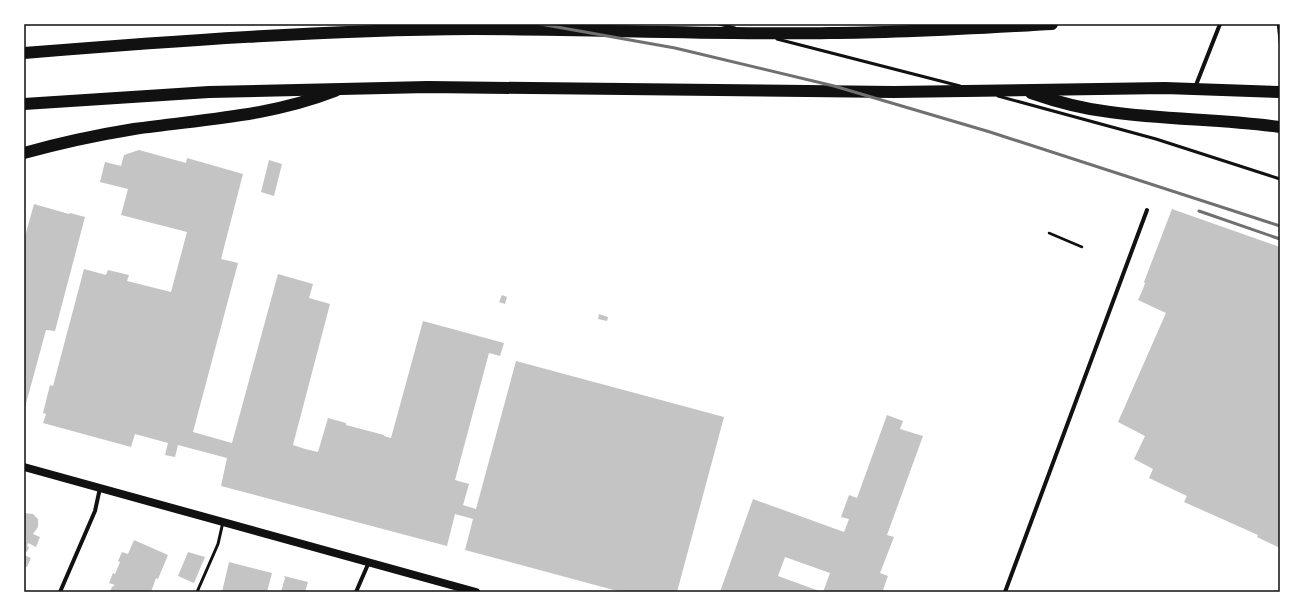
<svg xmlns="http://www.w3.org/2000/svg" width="1304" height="616" viewBox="0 0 1304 616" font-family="'PT Sans Narrow',sans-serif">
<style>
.building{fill:#c4c4c4}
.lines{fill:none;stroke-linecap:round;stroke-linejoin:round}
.path{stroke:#111;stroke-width:2.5}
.service{stroke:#111;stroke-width:3}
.minor{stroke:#111;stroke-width:4}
.secondary{stroke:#111;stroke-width:8}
.motorway{stroke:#111;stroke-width:12}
.rail{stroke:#707070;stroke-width:3}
.neatline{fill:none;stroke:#111;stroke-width:1.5}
</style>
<rect width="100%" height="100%" fill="#fff"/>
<g class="building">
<path d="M139,150L186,163L187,158L243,174L221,259L238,263L193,432L232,443L278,274L313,284L309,298L330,304L293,445L305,449L318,452L328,418L346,423V425L384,435V436L391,438L423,321L504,343L500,356L489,353L455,480L469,484L463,505L476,509L516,361L724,417L677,592H621L465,550L473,519L455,514L447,546L221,486L227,458L178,445L175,457L165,455L168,443L135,434L131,447L43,423L46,414L43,413L50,385L53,386L84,269L106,275L108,270L129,275L127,281L171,292L187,232L121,215L128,189L100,182L105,162L121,166L124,155Z"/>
<path d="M269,160L282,164L274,196L261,192Z"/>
<path d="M34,204L69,214L70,213L85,217L55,331L46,330L24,411V240Z"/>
<path d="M1172,209L1280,247V548L1257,537L1258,535L1184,502L1187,496L1149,478L1153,469L1134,459L1145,436L1118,422L1166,313L1138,300L1143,289L1145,283L1144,282Z"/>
<path d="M502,295L507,297L505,304L499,302Z"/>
<path d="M599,314L608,317L607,321L598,319Z"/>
<path d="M887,415L903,421L900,429L923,436L887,535L894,537L880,573L888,576L883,590L889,592H823L830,573L785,557L778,576L822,592H720L753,499L844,532L849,519L841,517L849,495L857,498Z"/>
<path d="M24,513L33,514L38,519V527L33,534L40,537L36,547L28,543L27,546L29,547L27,552L25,551L24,553Z"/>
<path d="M134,540L168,555L158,579L156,578L151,592H110L112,587L115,585L109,583L113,573L115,574L120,562L118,561L122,552L128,554Z"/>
<path d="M188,552L205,557L194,583L178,576Z"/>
<path d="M24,555L31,558L27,567L24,566Z"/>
<path d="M229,562L272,573L267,592H222Z"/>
<path d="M284,576L308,582L305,592H281L285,578Z"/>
</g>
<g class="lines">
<g class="path">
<path d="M1278,24L1280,43"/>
<path d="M1049,233L1082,247"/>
</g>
<g class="service">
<path d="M719,24L735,28"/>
<path d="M777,39L960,86"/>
<path d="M998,96L1156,139L1280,179"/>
<path d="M197,592L218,544L223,522"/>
</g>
<g class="minor">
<path d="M1196,85L1220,24"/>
<path d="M60,592L95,511L100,488"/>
<path d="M356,592L369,562"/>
<path d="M1005,592L1147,210"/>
</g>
<path class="secondary" d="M24,467L476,592"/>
<g class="motorway">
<path d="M24,53C173,41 323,30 473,29C592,29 711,35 830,33C904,33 978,28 1052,24"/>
<path d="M1031,93C1057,102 1083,109 1110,112C1167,120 1224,119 1280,127"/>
<path d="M24,104L209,92L428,87L894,92L1165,88L1280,92"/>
<path d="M24,153C60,143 97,135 134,129C204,119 268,117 335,91"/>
</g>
<g class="rail">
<path d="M540,24L675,48L834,86L990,132L1280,226"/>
<path d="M1199,211L1280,239"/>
</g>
</g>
<rect width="1304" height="616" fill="none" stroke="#ffffff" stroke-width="50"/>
<rect x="25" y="25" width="1254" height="566" class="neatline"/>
</svg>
